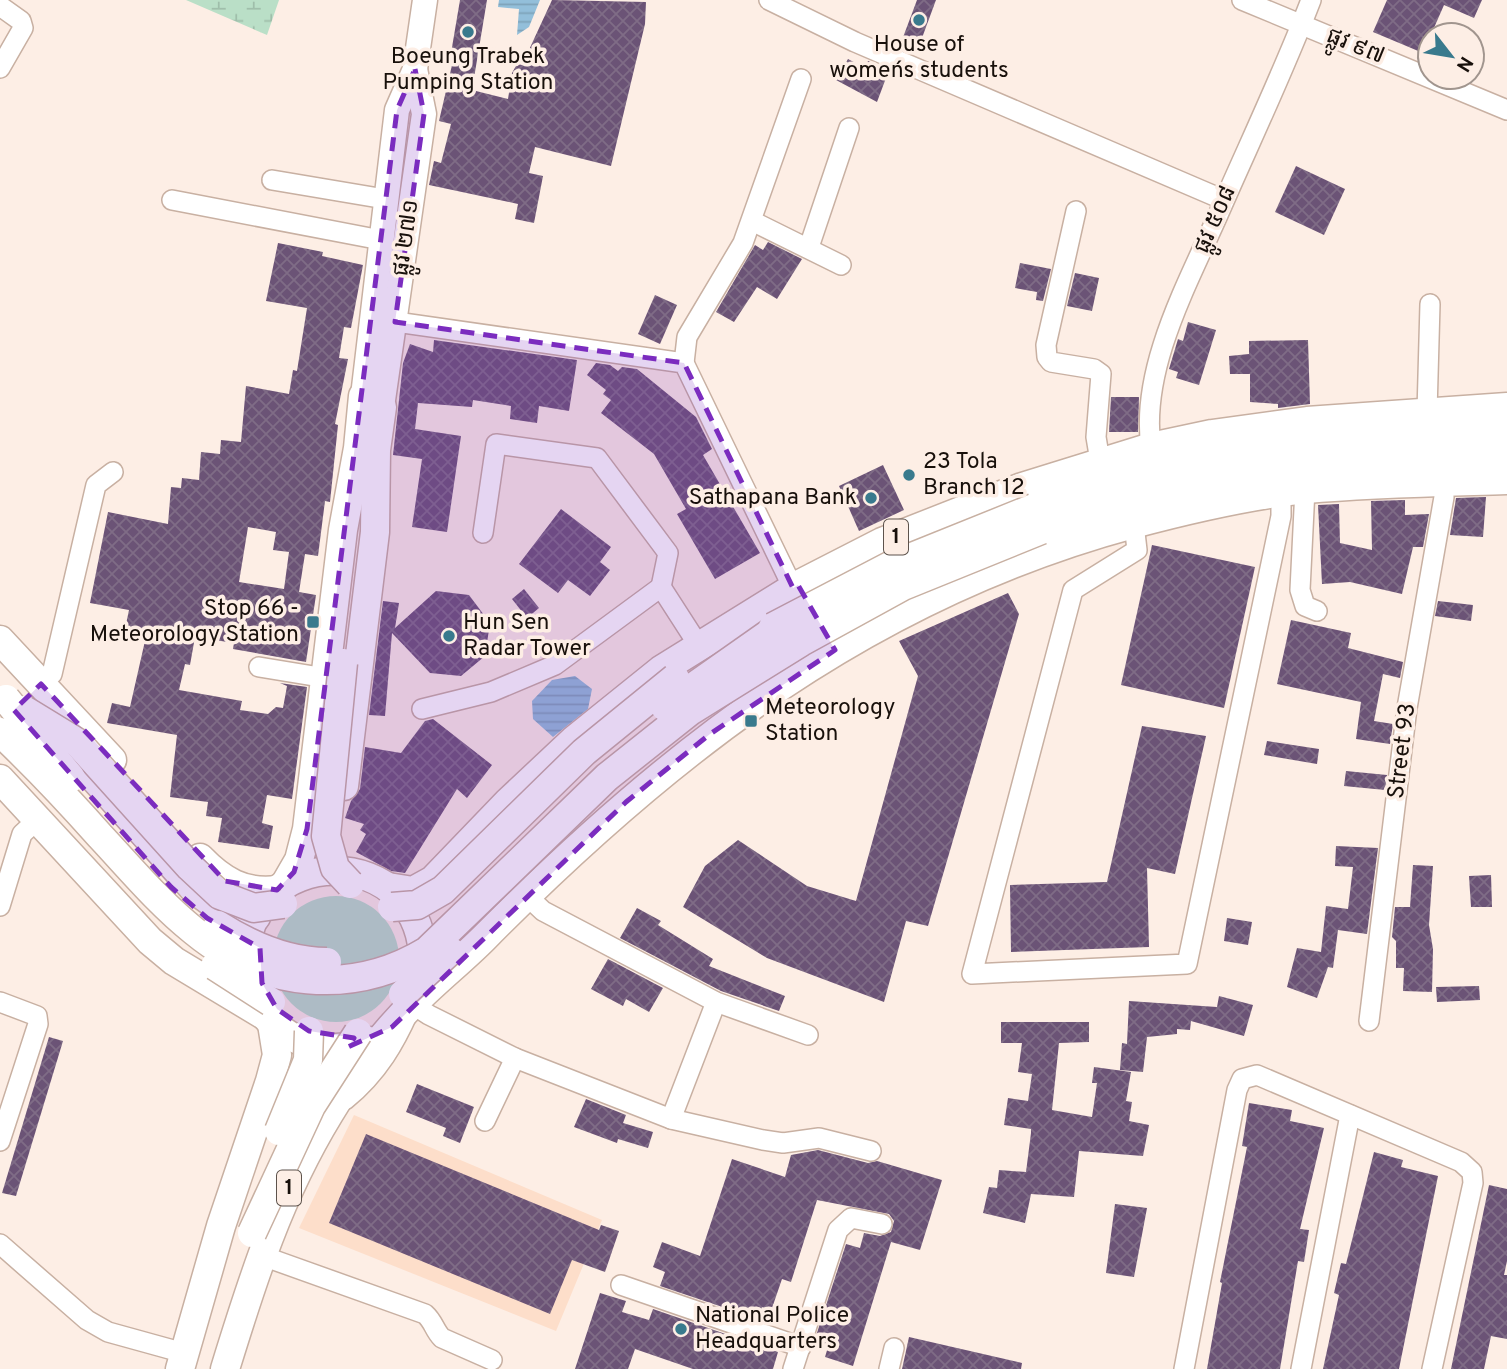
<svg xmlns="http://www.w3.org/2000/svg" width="1507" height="1369" viewBox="0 0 1507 1369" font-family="Overpass,'Noto Sans Khmer',sans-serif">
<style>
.built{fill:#fddeca}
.grass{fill:#badfc7}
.wetland{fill:url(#wetland-marsh)}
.water{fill:url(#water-rules)}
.building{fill:url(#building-cross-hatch);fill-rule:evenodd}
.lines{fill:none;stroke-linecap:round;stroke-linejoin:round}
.minor-casing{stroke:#c8b0a2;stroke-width:22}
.major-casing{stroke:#c8b0a2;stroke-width:27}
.highway-casing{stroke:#c8b0a2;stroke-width:31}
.minor{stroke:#fff;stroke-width:19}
.major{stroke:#fff;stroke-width:24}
.highway{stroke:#fff;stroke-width:28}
.highway-bridge-casing{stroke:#c8b0a2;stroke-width:31;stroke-linecap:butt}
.highway-bridge{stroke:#fff;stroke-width:28}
.marked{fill:#7b2cbf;fill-opacity:0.2;stroke:#7b2cbf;stroke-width:5;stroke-dasharray:14 9;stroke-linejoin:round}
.poi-dot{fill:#397a8d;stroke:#fdeee5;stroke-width:2.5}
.labels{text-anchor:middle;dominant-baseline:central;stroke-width:7;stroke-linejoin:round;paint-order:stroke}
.shield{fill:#fdeee5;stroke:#5d534c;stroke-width:2}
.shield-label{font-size:21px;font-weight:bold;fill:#18100b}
.poi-label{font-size:23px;fill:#18100b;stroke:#fdeee5;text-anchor:start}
.street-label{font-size:23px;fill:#18100b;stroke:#fdeee5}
</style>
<defs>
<pattern id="wetland-marsh" width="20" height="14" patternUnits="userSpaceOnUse" patternTransform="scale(1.75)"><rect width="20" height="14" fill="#badfc7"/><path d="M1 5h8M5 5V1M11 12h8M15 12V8" fill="none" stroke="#9fbeaa"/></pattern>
<pattern id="water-rules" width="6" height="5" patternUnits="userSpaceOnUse" patternTransform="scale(1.75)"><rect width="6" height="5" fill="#93bfda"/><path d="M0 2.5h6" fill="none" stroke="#7ea3ba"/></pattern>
<pattern id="building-cross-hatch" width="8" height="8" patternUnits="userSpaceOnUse" patternTransform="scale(1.75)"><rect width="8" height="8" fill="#6b5376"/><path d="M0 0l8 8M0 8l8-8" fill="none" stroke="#7f6c86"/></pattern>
</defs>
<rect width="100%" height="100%" fill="#fdeee5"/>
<path class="built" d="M354,1115L602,1220L556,1331L299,1228Z"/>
<circle class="grass" cx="336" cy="959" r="63"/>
<path class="wetland" d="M186,0H279L267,35Z"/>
<g class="water">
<path d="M499,0H540L529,27L517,35L519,9L498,7Z"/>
<path d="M575,676L592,689L588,709L553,737L533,719L532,701L552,680Z"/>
</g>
<g class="building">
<path d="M460,0H487L472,90L508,99L512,73L517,64L522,65L552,0L646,2L645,24L611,166L535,147L529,173L543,176L534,223L515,219L518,204L429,185L434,161L441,163L451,124L439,121L452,65H449Z"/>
<path d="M917,0H936L919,46L902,40Z"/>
<path d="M1387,0H1482L1474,18L1444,5L1423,53L1373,32Z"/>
<path d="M848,59L865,68L868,61L889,70L877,102L836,80Z"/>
<path d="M1296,166L1345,189L1324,235L1275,212Z"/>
<path d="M768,242L802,259L777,299L757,287L734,322L716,312L755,245L763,250Z"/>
<path d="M278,243L323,252L322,256L363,265L351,328L344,327L339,358L348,359L335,424L338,425L330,502L325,501L318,556L305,554L299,592L316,595L306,662L233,649L234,643L195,637L190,665L185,664L179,690L242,701L240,710L268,714L276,707L283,708L287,686L280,683L307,687L292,799L267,795L262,823L273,826L269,849L218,842L222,818L206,816L208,802L170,797L177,735L107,723L112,703L130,707L147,632L125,629L129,610L90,603L108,512L168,524L171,487L181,488L182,478L199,480L201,452L220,454L221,440L241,442L246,386L289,394L293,370L297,371L307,308L266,301ZM248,527L276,532L273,550L289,552L284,589L239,582Z"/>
<path d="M1020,263L1051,269L1043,301L1036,300L1037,292L1015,288Z"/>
<path d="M1075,273L1099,278L1092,311L1067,306Z"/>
<path d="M655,295L677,305L660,344L638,334Z"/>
<path d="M1188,322L1216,330L1199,385L1176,378L1178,372L1169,369L1178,339L1183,341Z"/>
<path d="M434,340L577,360L569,411L539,406L537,423L510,419L511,406L473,400L472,407L418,403L415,429L461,436L447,532L412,527L422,459L393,455L403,363L410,344L433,352Z"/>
<path d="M1308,340L1310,404L1278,408V404L1250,402V374H1230L1229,356L1249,354V341Z"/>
<path d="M596,363L610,365L618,371L622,367L637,369L696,417L712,449L703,455L760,553L715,579L677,514L686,509L654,454L601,413L611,400L603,394L606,390L587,375Z"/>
<path d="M1111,397H1139L1138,432H1109Z"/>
<path d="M883,465L904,510L859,531L839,486Z"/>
<path d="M1486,497L1483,537L1450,535L1456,498Z"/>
<path d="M1405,500V515L1429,514L1423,547H1413L1402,594L1350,582L1322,584L1318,505L1339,504L1340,543L1372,550L1371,501Z"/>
<path d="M561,509L611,547L600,562L610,570L590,596L568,580L558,593L519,564Z"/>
<path d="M1152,545L1255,567L1224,708L1121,685Z"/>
<path d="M524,589L539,608L527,618L512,599Z"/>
<path d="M436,591L469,595L490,623L485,656L461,676L430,673L392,633L385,716L369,715L383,601L399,603L395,628Z"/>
<path d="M1008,593L1019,614L928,926L906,921L884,1002L767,958L683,907L705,866L738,840L807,886L856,901L918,676L899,641Z"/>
<path d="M1438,601L1473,605L1471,621L1435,616Z"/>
<path d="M1291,620L1351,633L1348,648L1403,662L1400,678L1383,674L1374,721L1393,724L1390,744L1356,739L1361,702L1277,684Z"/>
<path d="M433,719L492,765L467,798L457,789L405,873L391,871L356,852L366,834L360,830L364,824L345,818L351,801L360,789L365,747L401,753L425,721Z"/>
<path d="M1142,726L1206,736L1175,874L1147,868L1149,947L1011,952L1010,885L1107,882Z"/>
<path d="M1267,741L1319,749L1317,764L1264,755Z"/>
<path d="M1346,771L1387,775L1385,790L1344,786Z"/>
<path d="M1336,846L1378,848L1367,934L1338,930L1333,968L1328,967L1317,998L1287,987L1297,948L1321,952L1326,906L1348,909L1353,867L1335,866Z"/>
<path d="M1413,865L1433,866L1429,925L1433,949L1432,992L1403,991L1404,968H1396V941L1392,937L1395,907H1410Z"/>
<path d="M1491,875L1492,907H1471L1469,876Z"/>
<path d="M637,908L661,921L658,925L713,959L709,966L785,996L779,1011L721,991L620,938Z"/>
<path d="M1227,918L1252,922L1248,945L1224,941Z"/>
<path d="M608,959L663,988L649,1012L626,999L623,1006L591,989Z"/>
<path d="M1479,986L1480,1000L1437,1002L1436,987Z"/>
<path d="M1219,996L1253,1005L1244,1036L1191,1021L1190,1030L1177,1029V1034L1147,1037L1143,1072L1120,1070L1122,1043L1127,1044L1129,1001L1217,1007Z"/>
<path d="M1001,1022H1089V1042L1059,1043L1052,1110L1092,1117L1097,1083H1092L1094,1067L1131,1072L1126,1101L1132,1102L1129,1121L1149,1125L1143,1156L1079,1151L1074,1197L1031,1194L1025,1223L983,1213L989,1187L997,1188L999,1170L1026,1172L1031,1133V1129L1004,1125L1008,1098L1028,1101L1032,1074L1018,1072L1022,1043H1001Z"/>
<path d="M49,1037L63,1041L16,1196L2,1193Z"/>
<path d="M417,1084L474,1107L460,1143L443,1136L446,1128L406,1112Z"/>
<path d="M586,1099L626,1115L623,1123L653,1132L648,1148L618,1139L617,1143L574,1127Z"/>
<path d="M1249,1103L1292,1110L1290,1121L1324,1128L1300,1229L1309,1230L1304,1262L1298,1261L1280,1369H1207L1222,1283L1220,1282L1247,1147L1242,1146Z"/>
<path d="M366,1134L599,1230L601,1225L619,1231L605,1272L572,1260L550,1314L329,1223Z"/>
<path d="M818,1150L868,1163L877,1161L942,1180L920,1250L891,1242L853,1366L825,1357L828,1347L814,1342L846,1244L860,1248L864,1233L880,1236L891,1232L894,1221L889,1214L817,1200L791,1282L782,1279L771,1311L762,1307L758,1319L660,1286L665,1272L653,1267L662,1242L700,1256L732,1159L785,1177L791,1155Z"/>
<path d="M1374,1152L1403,1160L1401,1167L1438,1176L1399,1369H1323L1339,1295L1334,1293L1341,1263L1346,1264Z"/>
<path d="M1489,1185L1507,1189V1261L1504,1275H1507V1339L1491,1336L1484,1369H1451Z"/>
<path d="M1115,1204L1147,1208L1134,1277L1106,1273Z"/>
<path d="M600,1293L626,1301L622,1312L649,1320L653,1309L778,1352L773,1369H693L635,1349L628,1369H575Z"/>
<path d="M909,1337L1022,1363L1021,1369H902Z"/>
</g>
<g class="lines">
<g class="minor-casing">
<g id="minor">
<path d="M769,0L855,42L1224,200"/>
<path d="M1242,0L1507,110"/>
<path d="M0,6L21,21L23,28L0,68"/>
<path d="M272,180L385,199"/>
<path d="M172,200L381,240"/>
<path d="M1076,211L1046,345L1047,357L1051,362L1094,369L1101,374L1096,437L1100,461"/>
<path d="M752,221L841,265"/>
<path d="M809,247L849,128"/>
<path d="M382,320L684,363L793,588"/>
<path d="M684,363L687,337L743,243L801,79"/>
<path d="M1427,412L1430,304"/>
<path d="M1151,447C1140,369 1187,285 1218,215C1249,144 1283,73 1311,0"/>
<path d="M1305,489L1300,590L1305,606L1317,611"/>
<path d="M1134,524L1137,550L1073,590L972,974L1187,964L1281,516V493"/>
<path d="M483,533L496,444L597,458L668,553L661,587"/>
<path d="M259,667L326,678"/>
<path d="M41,684L52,674L96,485L113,472"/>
<path d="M422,709L491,692L555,665L661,587L699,646"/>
<path d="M526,895L543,911L716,1002L808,1035"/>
<path d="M0,906L22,834L36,821"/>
<path d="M0,1002L37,1016L38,1024L0,1141"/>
<path d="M1369,1021L1407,708L1444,497L1443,482"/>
<path d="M345,1100C378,1073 396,1042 412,1004L429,1015L515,1058L671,1119L763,1140L783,1143L819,1138L871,1151"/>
<path d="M671,1119L716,1002"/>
<path d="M485,1121L515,1058"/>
<path d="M0,1244L87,1320L108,1332L184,1353"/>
<path d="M260,1255L425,1314C434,1322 434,1330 442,1338L492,1360"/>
<path d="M621,1285L801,1347"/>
<path d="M793,1369L838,1230L851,1218L882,1224"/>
<path d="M889,1369L894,1348"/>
<path d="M1184,1369L1237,1090L1242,1079L1257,1075L1461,1162L1472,1172L1473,1183L1432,1369"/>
<path d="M1301,1369L1350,1115"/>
</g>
</g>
<g class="major-casing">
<g id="major">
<path d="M363,396L397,110L415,69L425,0"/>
<path d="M382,407L424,114L415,69"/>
</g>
</g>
<g class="highway-casing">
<g id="highway">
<path d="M1034,508L1151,472L1302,445L1507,432"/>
<path d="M1041,530L1157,495L1305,468L1507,456"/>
<path d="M0,640L112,760"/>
<path d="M57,737L195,890L233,918L256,917"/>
<path d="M0,779L150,941L174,961L262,1014"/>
<path d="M344,786L375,532L376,450L382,407"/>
<path d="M200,858C222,881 244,894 277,890"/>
<path d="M284,886L299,860L307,829L343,530L358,448L363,396"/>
<path d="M388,887L413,891L433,880L508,802L574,740L661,670L798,585L882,542L1022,487L1151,447L1212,434L1307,421L1507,407"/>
<path d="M369,1041C338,1054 305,1048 278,1028C260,1015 248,991 246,969C235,840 433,835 423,973"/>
<path d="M180,1369L221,1226L270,1081L277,1055L272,1024"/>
<path d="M225,1369C253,1278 279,1196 329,1114C353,1074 383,1032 416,1001C438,979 462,960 484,938C672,748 870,595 1133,524C1189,509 1249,495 1306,489C1373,483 1440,482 1507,480"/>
</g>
</g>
<use href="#minor" class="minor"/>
<use href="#major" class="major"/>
<use href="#highway" class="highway"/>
<g class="highway-bridge-casing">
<g id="highway-bridge">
<path d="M773,627L890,566L1034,508"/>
<path d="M343,663L326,836L335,868L350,884"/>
<path d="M6,699L71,778"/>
<path d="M665,707L790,619"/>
<path d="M24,710L78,743L190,867L220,895L254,908L283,904"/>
<path d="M0,732C35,765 68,800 100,836C130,868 159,903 194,931C262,987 351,997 427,951L607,777L690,711L801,642L903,586L1041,530"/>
<path d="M392,907L417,905L443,890L584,752L675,678"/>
<path d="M218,925C251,946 287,962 327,962"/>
<path d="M215,966L271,1002"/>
<path d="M403,994L450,951"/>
<path d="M279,1131L308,1060L309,1031"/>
<path d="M252,1233L311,1106L358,1033"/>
</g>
</g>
<use href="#highway-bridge" class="highway-bridge"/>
</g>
<path class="marked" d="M415,69L424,114L395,322L684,363L793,588L798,585L835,650L710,734L626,802L392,1027L348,1047L354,1038L309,1031L277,1009L262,983L260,948L207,918L171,887L14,710L41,684L225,881L277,890L294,872L307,829L397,110Z"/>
<g class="poi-dot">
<circle cx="919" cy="20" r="7"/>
<circle cx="468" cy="32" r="7"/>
<circle cx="909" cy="475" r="7"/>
<circle cx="871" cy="498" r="7"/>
<rect x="306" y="615" width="14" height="14" rx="3.5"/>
<circle cx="449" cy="636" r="7"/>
<rect x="744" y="714" width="14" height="14" rx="3.5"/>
<circle cx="681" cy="1329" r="7"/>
</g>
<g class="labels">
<g class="shield">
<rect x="884" y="519.5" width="24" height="35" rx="5"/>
<rect x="277" y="1170.5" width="24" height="35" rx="5"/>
</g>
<g class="shield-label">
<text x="896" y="537">1</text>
<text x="289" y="1188">1</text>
</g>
<g class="poi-label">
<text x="919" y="45" text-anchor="middle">House of<tspan x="919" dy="26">women´s students</tspan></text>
<text x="468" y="57" text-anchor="middle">Boeung Trabek<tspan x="468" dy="26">Pumping Station</tspan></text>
<text x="923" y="462">23 Tola<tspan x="923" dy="26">Branch 12</tspan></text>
<text x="857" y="498" text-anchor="end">Sathapana Bank</text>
<text x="299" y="609" text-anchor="end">Stop 66 -<tspan x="299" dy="26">Meteorology Station</tspan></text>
<text x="463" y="623">Hun Sen<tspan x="463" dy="26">Radar Tower</tspan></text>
<text x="765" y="708">Meteorology<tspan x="765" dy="26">Station</tspan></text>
<text x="695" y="1316">National Police<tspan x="695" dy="26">Headquarters</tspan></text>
</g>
<g class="street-label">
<text transform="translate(1355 47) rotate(22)">ផ្លូវ ៩៧</text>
<text transform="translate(1216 220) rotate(-66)">ផ្លូវ ៥០៨</text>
<text transform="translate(407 238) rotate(-82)">ផ្លូវ ២៧១</text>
<text transform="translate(1403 751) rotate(-83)">Street 93</text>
</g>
</g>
<g transform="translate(1451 56) rotate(121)"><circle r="33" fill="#fdeee5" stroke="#a1958e" stroke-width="2"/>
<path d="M0-5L12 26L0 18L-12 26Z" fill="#397a8d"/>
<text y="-10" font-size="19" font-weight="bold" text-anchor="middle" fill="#18100b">N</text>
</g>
</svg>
